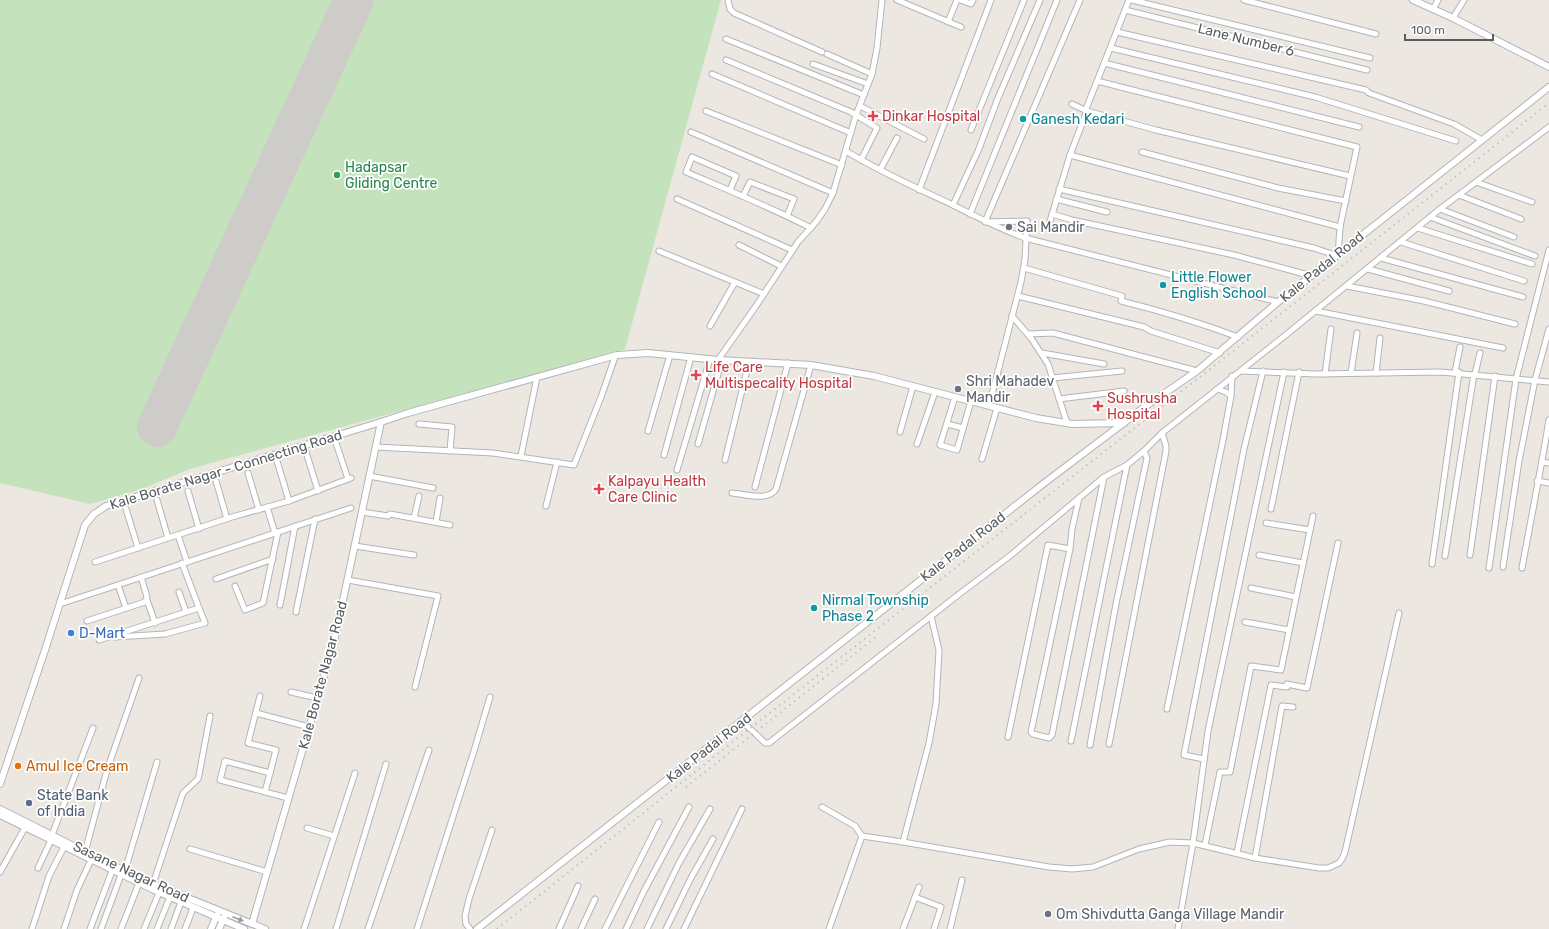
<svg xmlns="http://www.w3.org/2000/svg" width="1549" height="929" viewBox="0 0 1549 929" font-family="Rubik,sans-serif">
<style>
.green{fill:#c4e3bd}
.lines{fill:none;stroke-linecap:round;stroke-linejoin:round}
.runway{stroke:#ceccc9;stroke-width:40}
.minor-casing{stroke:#b2b5b8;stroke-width:7}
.tertiary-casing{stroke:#b2b5b8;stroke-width:8}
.minor{stroke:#fff;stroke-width:5}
.tertiary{stroke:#fff;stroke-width:6}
.rail{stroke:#b0b1b1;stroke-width:2;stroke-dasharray:1 5;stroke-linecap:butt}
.oneway{fill:#9b9ea0}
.health-dot{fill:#e0444e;stroke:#fff;stroke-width:1.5}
.culture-dot{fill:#0f9aa8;stroke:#fff;stroke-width:1.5}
.leisure-dot{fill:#2e9e5b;stroke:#fff;stroke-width:1.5}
.worship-dot{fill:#6b7280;stroke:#fff;stroke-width:1.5}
.shop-dot{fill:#3f7fe0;stroke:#fff;stroke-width:1.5}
.food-dot{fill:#e8710a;stroke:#fff;stroke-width:1.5}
.service-dot{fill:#5c6f8a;stroke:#fff;stroke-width:1.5}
.labels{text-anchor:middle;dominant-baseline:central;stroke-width:3.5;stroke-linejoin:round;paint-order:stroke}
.street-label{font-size:14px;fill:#595e61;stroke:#fff}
.health-label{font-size:14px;fill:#be3a42;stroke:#fff;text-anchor:start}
.culture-label{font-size:14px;fill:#0d838f;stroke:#fff;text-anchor:start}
.leisure-label{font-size:14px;fill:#27864d;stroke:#fff;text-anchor:start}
.worship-label{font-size:14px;fill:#5b616d;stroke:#fff;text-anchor:start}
.shop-label{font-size:14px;fill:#366cbe;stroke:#fff;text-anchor:start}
.food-label{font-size:14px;fill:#c56008;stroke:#fff;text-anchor:start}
.service-label{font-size:14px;fill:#4e5e75;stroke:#fff;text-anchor:start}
</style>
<rect width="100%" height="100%" fill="#ece8e1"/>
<path class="green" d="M0,0H721L625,349L190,469L142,489L90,504L0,483Z"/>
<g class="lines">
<path class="runway" d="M157,427L354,0"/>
<g class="minor-casing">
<g id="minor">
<path d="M728,0L730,9L734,13L822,52"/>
<path d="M897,0L961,27"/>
<path d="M960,0L971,4L973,0"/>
<path d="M1132,0L1370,58"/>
<path d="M1244,0L1376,34"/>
<path d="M1433,9L1438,0"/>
<path d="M1125,10L1367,70"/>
<path d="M1453,18L1464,0"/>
<path d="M948,22L957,0"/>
<path d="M1117,32L1366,90L1369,93L1454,124L1482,140"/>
<path d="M726,39L864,95"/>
<path d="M1111,48L1315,97L1456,141"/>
<path d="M827,54L872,74"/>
<path d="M726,60L851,112L877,128L861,160"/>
<path d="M1104,63L1359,127"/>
<path d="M813,64L868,84"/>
<path d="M712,74L851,133"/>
<path d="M1072,104L1087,111L1156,130L1350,176"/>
<path d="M860,106L924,139"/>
<path d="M706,111L842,165"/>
<path d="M971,130L1024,0"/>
<path d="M691,132L833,193"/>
<path d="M846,151C880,172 917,188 953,205C977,217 1000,229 1025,238L1278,302"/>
<path d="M1142,152L1278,188L1346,201"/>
<path d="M1070,155L1340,227"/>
<path d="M880,170L897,138"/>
<path d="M1476,182L1532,202"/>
<path d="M1059,189L1314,248L1338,256L1340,227L1357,147L1097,81"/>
<path d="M730,190L736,176L692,157L686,172C728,190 770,207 811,228"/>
<path d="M919,190L991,0"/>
<path d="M1459,195L1521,219"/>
<path d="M743,196L750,182L794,199L787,216"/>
<path d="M677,199L792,250"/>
<path d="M1056,199L1107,212"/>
<path d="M953,205L978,151L998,98L1040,0"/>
<path d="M1440,209L1514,237"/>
<path d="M970,214L1057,0"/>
<path d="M1052,214L1072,220L1234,255L1312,276"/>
<path d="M1430,217L1535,256"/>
<path d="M1048,228L1070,155L1087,111L1086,109L1129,0"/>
<path d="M1418,228L1532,264"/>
<path d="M1401,242L1524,281"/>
<path d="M739,245L781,266"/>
<path d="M659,251L764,294"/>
<path d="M1381,258L1523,297"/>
<path d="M1024,268L1122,296L1121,301C1161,311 1198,322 1238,337"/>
<path d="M1368,269L1449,291"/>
<path d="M1347,286L1424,301L1515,324"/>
<path d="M1018,296L1144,327L1151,331L1220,353"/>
<path d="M1316,311L1503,348"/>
<path d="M1012,316L1031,338L1048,364L1067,423"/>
<path d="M710,326L735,282"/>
<path d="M1028,334L1053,333L1197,371"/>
<path d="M1042,353L1104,364"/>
<path d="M718,360L756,306L798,242L816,222L825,209L833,193L856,115L872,74L877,48L882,0"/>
<path d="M1241,371L1317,374L1441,372L1516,379L1549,250"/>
<path d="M1455,372L1460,347"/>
<path d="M1351,373L1357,333"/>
<path d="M1376,373L1380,338"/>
<path d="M1325,374L1331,329"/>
<path d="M1475,374L1480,353"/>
<path d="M1052,378L1122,371"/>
<path d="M1217,389L1226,392L1231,396"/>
<path d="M955,397L940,445L957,450L971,401"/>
<path d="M1059,399L1124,391"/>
<path d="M989,406L1021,282L1025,259L1027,221L985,222L1080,0"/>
<path d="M419,424L452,427L450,451"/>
<path d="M947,424L963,428"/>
<path d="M648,431L670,355"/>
<path d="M900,432L913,386"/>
<path d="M336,443L348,479"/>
<path d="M698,444L722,360"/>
<path d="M917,444L935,392"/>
<path d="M376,447L493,453L574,465L601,397L615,357"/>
<path d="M1144,451L1162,433L1287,334L1440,209L1549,127"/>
<path d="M306,452L318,491"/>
<path d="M664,455L691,357"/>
<path d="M521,456L537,377"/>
<path d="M982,459L997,408"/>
<path d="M725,460L749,362"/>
<path d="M277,461L289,501"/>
<path d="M1542,462L1549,463"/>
<path d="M677,470L710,359"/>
<path d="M248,473L259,510"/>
<path d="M369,476L433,488"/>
<path d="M216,481L227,519"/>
<path d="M1537,481L1549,483"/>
<path d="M755,487L788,363"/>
<path d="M188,491L199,529"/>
<path d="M732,493C744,494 768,502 776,489L811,365"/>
<path d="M157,500L168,538"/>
<path d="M546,506L557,462"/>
<path d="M267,507L275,533"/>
<path d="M126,509L138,548"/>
<path d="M1271,509L1299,372"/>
<path d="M362,512L388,516L390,514L450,525"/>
<path d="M414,518L419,496"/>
<path d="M436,522L440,498"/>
<path d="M1266,523L1310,530"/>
<path d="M178,535L187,562"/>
<path d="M355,546L414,555"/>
<path d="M1070,549L1072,529L1079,498"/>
<path d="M1259,555L1303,563"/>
<path d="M1470,555L1495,376"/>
<path d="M1445,556L1474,374"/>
<path d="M95,562L232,517L289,501L351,478"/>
<path d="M1432,564L1459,372"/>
<path d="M1503,567L1519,461L1535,380L1549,329"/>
<path d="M1489,568L1516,379L1549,382"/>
<path d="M1522,568C1531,519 1541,469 1549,420"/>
<path d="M216,579L273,559"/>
<path d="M348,580L438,596L415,687"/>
<path d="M118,585L126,608"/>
<path d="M235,586L245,610L263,603L278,532"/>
<path d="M1251,588L1296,597"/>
<path d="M179,592L186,612"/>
<path d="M147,600L155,623"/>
<path d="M60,604L351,508"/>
<path d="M280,605L295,526"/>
<path d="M296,612L315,519"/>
<path d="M87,621L145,602L147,597L141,577"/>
<path d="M1245,622L1289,630"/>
<path d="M115,637L165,634L205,623L199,608"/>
<path d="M99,640L199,608L182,563"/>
<path d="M291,692L317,698"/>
<path d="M260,696L248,743L276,750L270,773"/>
<path d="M1167,709L1223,440L1231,396L1232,376"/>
<path d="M256,713L309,727"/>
<path d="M742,721L765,743H769L958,595L1011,555L1104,477L1052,735L1049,738L1033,734L1031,732L1070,549L1048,545L1008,737"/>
<path d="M1071,741L1127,465L1104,477"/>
<path d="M1109,744L1166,451V446L1162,433"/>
<path d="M1090,745L1116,604L1147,458L1144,451L1127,465"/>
<path d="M1204,759L1184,755L1244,449L1263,371"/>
<path d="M265,792L270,773L225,761L220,780L288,798"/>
<path d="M822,807L855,826L862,836"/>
<path d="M307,828L334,836"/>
<path d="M52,835L93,728"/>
<path d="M862,836L903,842L929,743L936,704L939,650L931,616"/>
<path d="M903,842L1049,867L1072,869L1093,867L1139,849L1170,842L1193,843L1255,858L1319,868H1328L1339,863L1342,859L1345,852L1399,613"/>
<path d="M1205,845L1220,772H1230L1251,666L1281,670L1313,516"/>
<path d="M190,849L267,872"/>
<path d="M85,852L107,770L139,678"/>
<path d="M1237,853L1271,685L1287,687V684L1307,688L1338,543"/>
<path d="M1255,858L1282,706L1293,707"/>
<path d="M38,868L51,840"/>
<path d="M0,872L27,824"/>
<path d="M124,874L157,762"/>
<path d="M153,884L183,793L198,779L199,775L210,716"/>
<path d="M915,897L941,907L934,929"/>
<path d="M32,929L49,876L64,847"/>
<path d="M64,929L77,890L91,860"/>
<path d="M90,929L112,871"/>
<path d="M101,929L121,875"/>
<path d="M121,929L139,883"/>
<path d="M144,929L159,893"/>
<path d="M157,929L170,897"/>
<path d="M171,929L181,902"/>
<path d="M185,929L193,908"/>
<path d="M304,929L355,773"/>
<path d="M336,929L386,764"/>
<path d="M368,929L429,750"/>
<path d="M417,929L474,751L490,697"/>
<path d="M470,929L466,924L465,916L469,899L492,830"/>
<path d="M559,929L578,886"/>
<path d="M581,929L595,899"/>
<path d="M605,929L659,822"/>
<path d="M626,929L644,891L689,807"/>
<path d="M647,929L679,863L710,809"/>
<path d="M666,929L691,878L713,839"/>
<path d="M684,929L742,809"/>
<path d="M829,929L862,836"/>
<path d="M903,929L919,887"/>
<path d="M950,929L962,880"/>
<path d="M1178,929L1193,843L1208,731L1284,372"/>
</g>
</g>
<g class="tertiary-casing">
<g id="tertiary">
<path d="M1413,0L1453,18L1549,67"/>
<path d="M0,784L45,650L85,525L94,514L106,506L381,422L408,413L617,355L648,353L718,360L811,365L874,376L1036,418L1072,424L1124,423"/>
<path d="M0,809L85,852L153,884L265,929"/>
<path d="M0,815L152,889L244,929"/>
<path d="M252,924L335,638L381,422"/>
<path d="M211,929L217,915"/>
<path d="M219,929L224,917"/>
<path d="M477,929L1043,484L1146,406L1197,371L1278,302L1549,87"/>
</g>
</g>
<use href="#minor" class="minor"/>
<use href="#tertiary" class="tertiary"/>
<g class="rail">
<path d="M686,787L876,637"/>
<path d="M497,929L739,737L1356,255L1549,103"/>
</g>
</g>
<defs><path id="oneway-solid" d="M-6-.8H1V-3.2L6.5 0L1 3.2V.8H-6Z"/></defs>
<use class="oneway" href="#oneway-solid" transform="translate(238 919) rotate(21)"/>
<g class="health-dot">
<path d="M871 110h4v4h4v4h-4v4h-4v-4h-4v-4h4z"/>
<path d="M694 369h4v4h4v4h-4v4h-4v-4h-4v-4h4z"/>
<path d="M1096 400h4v4h4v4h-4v4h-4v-4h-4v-4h4z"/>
<path d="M597 483h4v4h4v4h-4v4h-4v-4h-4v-4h4z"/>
</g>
<g class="culture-dot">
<circle cx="1023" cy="119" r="4"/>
<circle cx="1163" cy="285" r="4"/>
<circle cx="814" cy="608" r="4"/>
</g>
<circle class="leisure-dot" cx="337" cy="175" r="4"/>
<g class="worship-dot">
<circle cx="1009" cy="227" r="4"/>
<circle cx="958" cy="389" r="4"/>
<circle cx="1048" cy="914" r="4"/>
</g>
<circle class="shop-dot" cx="71" cy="633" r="4"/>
<circle class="food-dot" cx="18" cy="766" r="4"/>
<circle class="service-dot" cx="29" cy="803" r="4"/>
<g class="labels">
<g class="street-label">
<text transform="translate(1246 40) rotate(14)">Lane Number 6</text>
<text transform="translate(1322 267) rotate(-39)">Kale Padal Road</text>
<text transform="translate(226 470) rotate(-17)">Kale Borate Nagar - Connecting Road</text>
<text transform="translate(963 547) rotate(-38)">Kale Padal Road</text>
<text transform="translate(323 675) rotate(-75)">Kale Borate Nagar Road</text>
<text transform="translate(709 748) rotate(-38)">Kale Padal Road</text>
<text transform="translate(131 872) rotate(25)">Sasane Nagar Road</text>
</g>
<g class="health-label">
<text x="882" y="116">Dinkar Hospital</text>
<text x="705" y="367">Life Care<tspan x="705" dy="16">Multispecality Hospital</tspan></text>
<text x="1107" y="398">Sushrusha<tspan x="1107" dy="16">Hospital</tspan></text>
<text x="608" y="481">Kalpayu Health<tspan x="608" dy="16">Care Clinic</tspan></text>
</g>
<g class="culture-label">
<text x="1031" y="119">Ganesh Kedari</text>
<text x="1171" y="277">Little Flower<tspan x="1171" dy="16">English School</tspan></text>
<text x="822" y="600">Nirmal Township<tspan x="822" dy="16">Phase 2</tspan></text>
</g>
<g class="leisure-label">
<text x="345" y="167">Hadapsar<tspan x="345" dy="16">Gliding Centre</tspan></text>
</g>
<g class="worship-label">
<text x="1017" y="227">Sai Mandir</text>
<text x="966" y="381">Shri Mahadev<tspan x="966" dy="16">Mandir</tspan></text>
<text x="1056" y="914">Om Shivdutta Ganga Village Mandir</text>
</g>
<g class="shop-label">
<text x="79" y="633">D-Mart</text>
</g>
<g class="food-label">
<text x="26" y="766">Amul Ice Cream</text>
</g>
<g class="service-label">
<text x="37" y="795">State Bank<tspan x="37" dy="16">of India</tspan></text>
</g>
</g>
<path d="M1405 34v6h88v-6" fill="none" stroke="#595e61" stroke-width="2"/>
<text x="1411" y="34" font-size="12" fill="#595e61" stroke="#ffffff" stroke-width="3" paint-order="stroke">100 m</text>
</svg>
